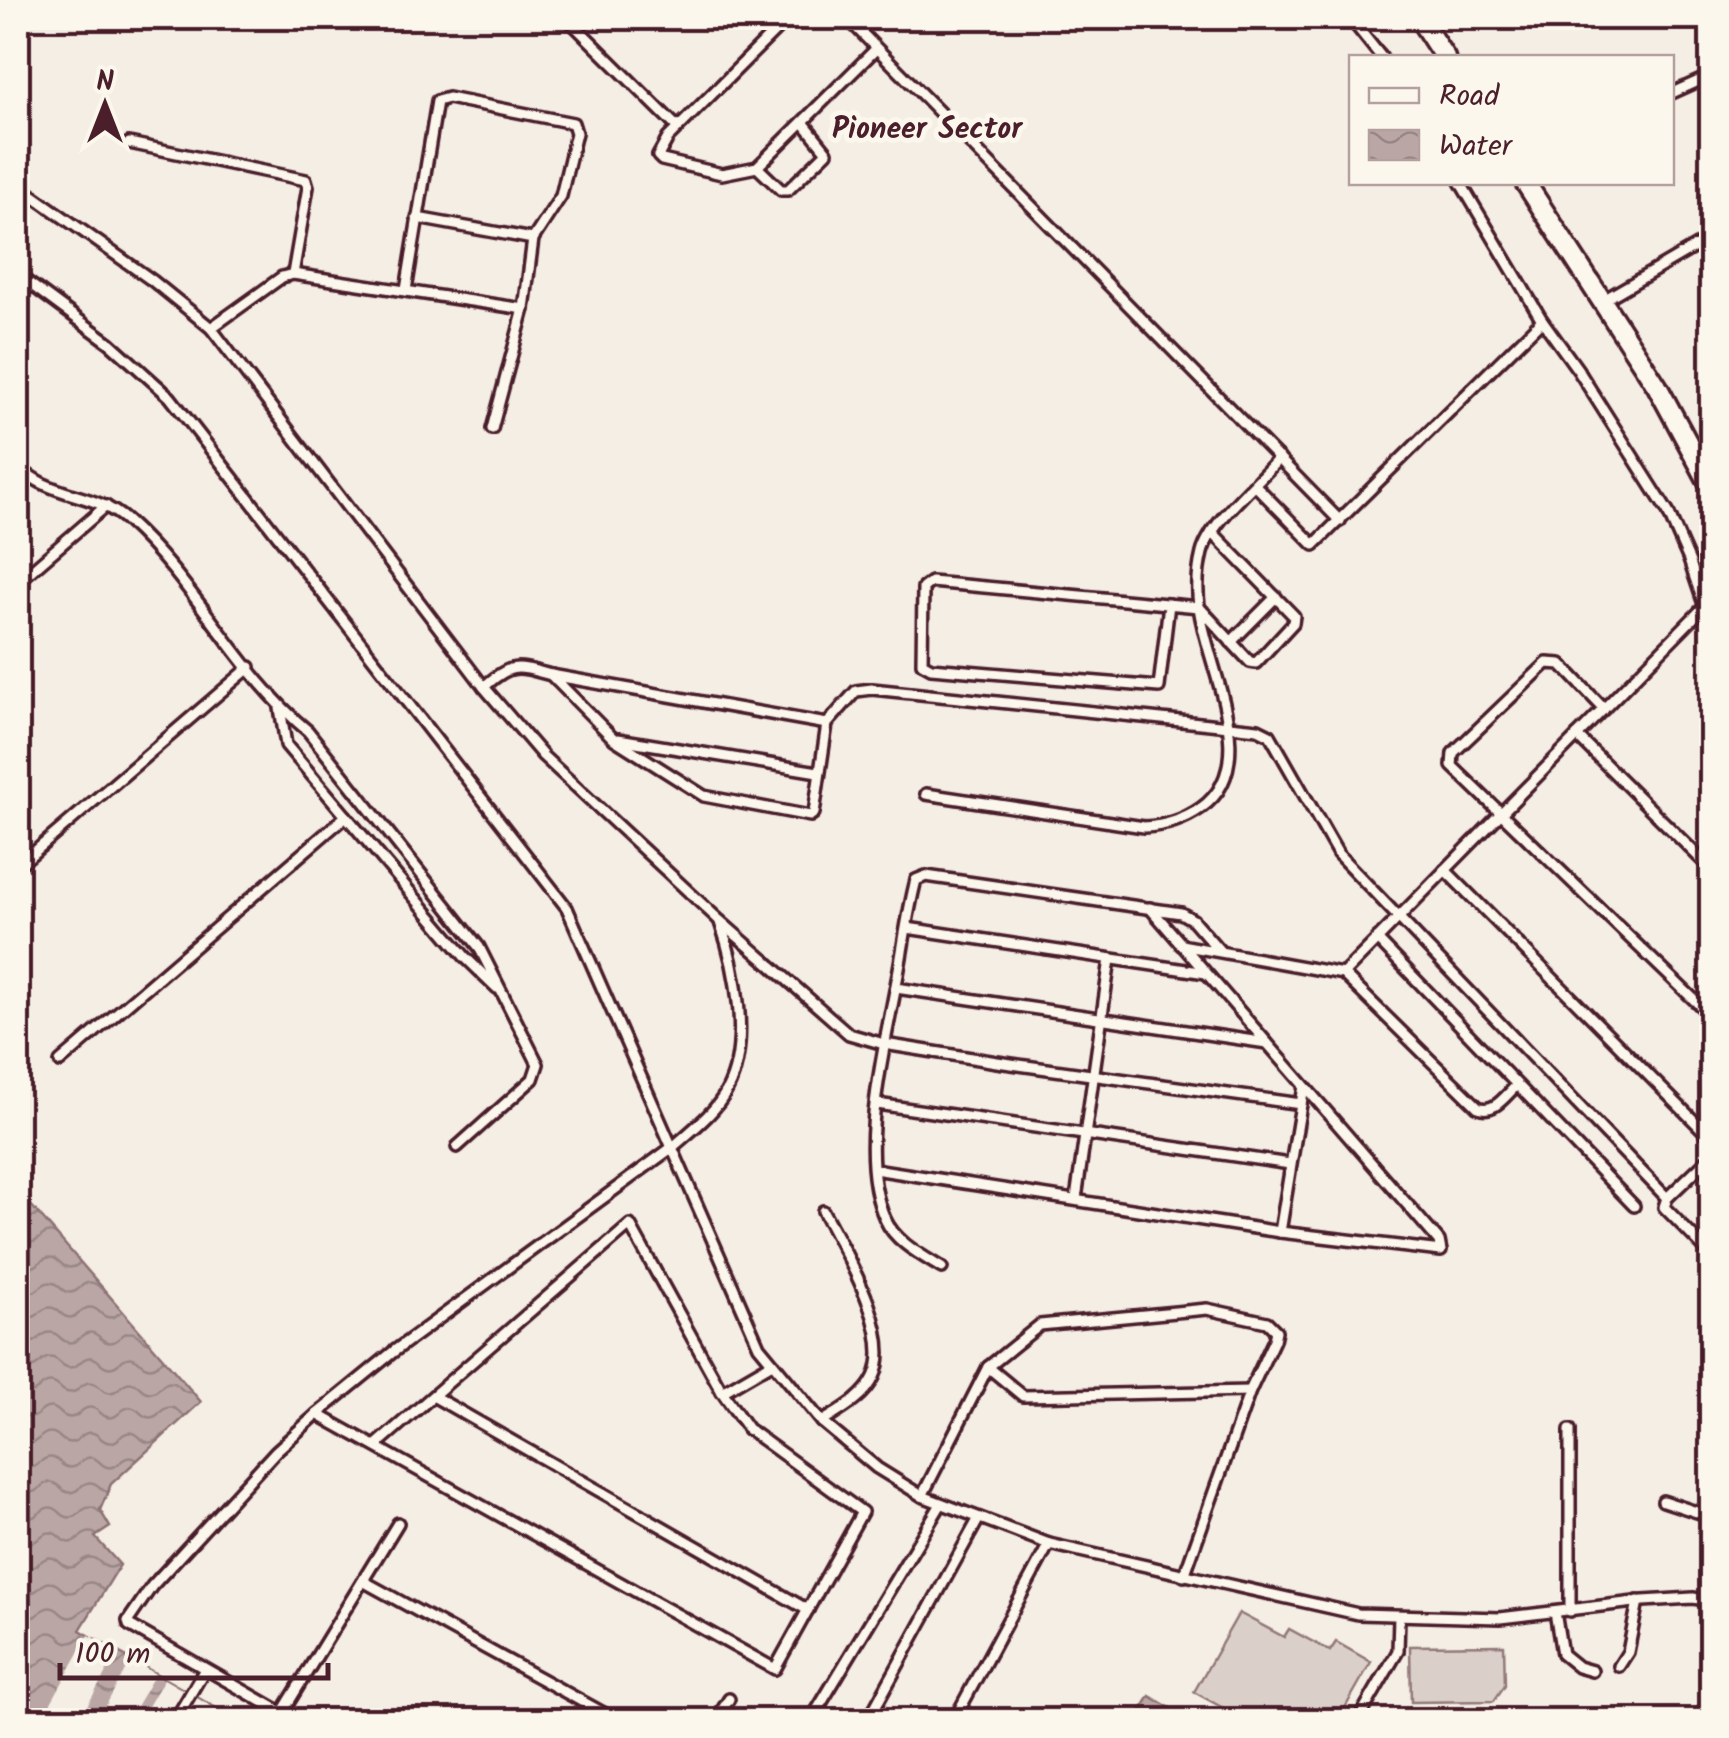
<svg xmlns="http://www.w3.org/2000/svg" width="1729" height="1738" viewBox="0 0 1729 1738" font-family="Kalam,sans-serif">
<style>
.garden{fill:#dbd0c9;stroke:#92787a;stroke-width:2.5}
.water{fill:url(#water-waves);stroke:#8d7174;stroke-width:2.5}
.pier{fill:#f4eee4}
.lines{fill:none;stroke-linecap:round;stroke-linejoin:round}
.lane-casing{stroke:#4a1f2b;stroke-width:16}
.street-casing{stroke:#4a1f2b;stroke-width:25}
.lane{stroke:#fbf7ec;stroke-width:9}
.street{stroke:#fbf7ec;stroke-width:18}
.labels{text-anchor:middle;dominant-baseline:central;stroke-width:10;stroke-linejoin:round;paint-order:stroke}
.neighbourhood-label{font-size:30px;font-weight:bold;fill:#4a1f2b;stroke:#fbf7ec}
</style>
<defs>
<pattern id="water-waves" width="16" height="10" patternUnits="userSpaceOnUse" patternTransform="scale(2.5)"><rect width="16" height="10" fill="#baa7a5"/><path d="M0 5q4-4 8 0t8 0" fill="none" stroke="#998787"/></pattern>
</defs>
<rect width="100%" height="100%" fill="#f4eee4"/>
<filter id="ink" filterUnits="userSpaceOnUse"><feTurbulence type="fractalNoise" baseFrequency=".01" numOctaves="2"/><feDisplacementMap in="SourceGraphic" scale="20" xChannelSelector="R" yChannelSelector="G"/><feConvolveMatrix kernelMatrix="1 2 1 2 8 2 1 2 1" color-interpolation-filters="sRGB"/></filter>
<g filter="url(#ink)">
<g class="garden">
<path d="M1239,1613L1284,1637L1289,1629L1330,1651L1336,1642L1371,1662L1338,1720H1253L1242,1714L1240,1717L1194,1692Z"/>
<path d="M1504,1645L1505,1685L1494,1701L1411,1702L1410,1646Z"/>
<path d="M1465,1713L1499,1720H1415L1430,1715Z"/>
</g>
<g class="water">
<path d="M18,1190L201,1402L111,1484L100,1510L110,1527L95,1537L120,1565L80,1630L237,1720H18Z"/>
<path d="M1150,1696L1191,1720H1135Z"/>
</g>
<g class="pier">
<path d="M89,1635L118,1652L79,1720H67L48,1708Z"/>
<path d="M131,1659L155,1674L128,1720H98Z"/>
<path d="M164,1679L221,1712L216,1720H140Z"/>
</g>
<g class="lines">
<g class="lane-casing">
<g id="lane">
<path d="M567,18L678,128"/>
<path d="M788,18L668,138L658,156L662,160L722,174L757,167L876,49"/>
<path d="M847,18L1340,521"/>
<path d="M1350,18L1382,58"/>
<path d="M1672,93L1712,75"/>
<path d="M129,143L306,180L308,187L293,274"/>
<path d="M757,167L781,190H788L827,152L803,122"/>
<path d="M1460,182L1542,320L1578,370L1668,512L1689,560L1712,628"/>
<path d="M18,185L153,281L211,328L484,687L543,756L719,920L849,1034L884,1044L997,1062L1301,1104"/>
<path d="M417,218L533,239"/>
<path d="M18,275L110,343L170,397L567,908L759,1346L822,1422L877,1468L922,1496L1049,1544L1358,1614L1500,1618L1643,1601L1693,1598L1712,1601"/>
<path d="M406,290L437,101L448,98L573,123L576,133L561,196L533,239L524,309L492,429"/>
<path d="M1602,301L1712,237"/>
<path d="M211,328L282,277L293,274L524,309"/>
<path d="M18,468C26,473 35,480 44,484C73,498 102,498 127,521C196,583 237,672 308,731L479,947L538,1064L533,1079L457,1147"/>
<path d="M1255,485L1314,545L1542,320"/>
<path d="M18,582L106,506"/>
<path d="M1169,604L1159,687L931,668L922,663L923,588L931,582L1199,607L1250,662L1256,663L1293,623L1294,616L1212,532"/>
<path d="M1231,642L1276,597"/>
<path d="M551,675L614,739L704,796L810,816L814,813L827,724L856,691L872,689L1258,729L1270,735L1338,854L1667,1198"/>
<path d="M484,687C511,662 517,666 551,675L827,724"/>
<path d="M280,708L286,745L465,957L497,988"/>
<path d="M1604,709L1561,664L1547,663L1453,753L1452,766L1712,1017"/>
<path d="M1577,736L1712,870"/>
<path d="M618,739L818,772"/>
<path d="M926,794L1144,827C1165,826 1184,820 1201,808C1264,764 1205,664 1199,606C1197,590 1198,569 1202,553C1210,522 1258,483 1279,458"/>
<path d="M18,866L250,667"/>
<path d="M1445,870L1712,1139"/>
<path d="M907,928L1206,973"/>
<path d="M1377,939L1634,1206"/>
<path d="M1181,945L1343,974L1478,1107C1494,1114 1505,1096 1516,1086"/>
<path d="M1343,974L1703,608"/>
<path d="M896,988L1267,1043"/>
<path d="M60,1062L346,816"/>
<path d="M877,1104L1290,1164"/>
<path d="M1712,1155L1667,1198L1664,1207L1712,1256"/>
<path d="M874,1169L1280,1232L1441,1251L1439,1241L1150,908"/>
<path d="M1076,1199L1110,959"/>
<path d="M1280,1232L1304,1086"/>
<path d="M942,1268C921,1255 895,1242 885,1219C856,1154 884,1052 896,985C903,950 907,914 916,880L926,876L1181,913L1193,920L1219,950"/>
<path d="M988,1367L1023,1396L1250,1391"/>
<path d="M722,1392L772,1363"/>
<path d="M433,1396L808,1610"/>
<path d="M317,1414L775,1669L862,1512L748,1429L722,1392L630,1225L375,1446"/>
<path d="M822,1422C841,1410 864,1398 874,1377C895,1333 844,1251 823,1211"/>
<path d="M1570,1430V1611"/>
<path d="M922,1496L988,1367L1040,1325L1207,1309L1267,1322L1276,1331L1274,1340L1250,1391L1184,1576"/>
<path d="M1663,1501L1712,1517"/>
<path d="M363,1581L616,1720"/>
<path d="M1555,1612L1562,1654L1578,1667L1592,1671"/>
<path d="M1619,1666L1628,1652L1638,1601"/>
<path d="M282,1713L398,1523"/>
<path d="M175,1720L205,1669"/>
<path d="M295,1720L129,1625L128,1621L152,1586L276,1451L317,1414L393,1352L674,1146C692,1130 716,1112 727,1090C751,1044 736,968 720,922"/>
<path d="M716,1720L729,1699"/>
<path d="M834,1720L817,1710L941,1504"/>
<path d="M868,1720L979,1518"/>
<path d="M954,1720L1049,1544"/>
<path d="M1358,1720L1398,1651L1399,1616"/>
<path d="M1698,1720L1712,1696"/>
</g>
</g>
<g class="street-casing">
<g id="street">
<path d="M1419,18L1445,58"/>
<path d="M1525,182L1657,386L1712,488"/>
</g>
</g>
<use href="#lane" class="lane"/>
<use href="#street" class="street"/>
</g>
</g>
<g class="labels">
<g class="neighbourhood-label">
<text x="927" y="130">Pioneer Sector</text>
</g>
</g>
<rect width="1729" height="1738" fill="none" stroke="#fbf7ec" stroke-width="60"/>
<rect x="30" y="30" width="1669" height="1678" fill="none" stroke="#4a1f2b" stroke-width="4" filter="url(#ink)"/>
<rect x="1349" y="55" width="325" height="130" fill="#fbf7ec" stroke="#b4a19f" stroke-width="2.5"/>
<rect x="1369" y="88" width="50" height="15" fill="#fbf7ec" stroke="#b4a19f" stroke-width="2.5"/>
<text x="1439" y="105" font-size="30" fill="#4a1f2b">Road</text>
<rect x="1369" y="130" width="50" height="30" fill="url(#water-waves)" stroke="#b4a19f" stroke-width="2.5"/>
<text x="1439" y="155" font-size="30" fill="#4a1f2b">Water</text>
<g transform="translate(105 105)" stroke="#fbf7ec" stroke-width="8" paint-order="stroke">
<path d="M0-8L18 38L0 25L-18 38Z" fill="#4a1f2b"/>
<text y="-15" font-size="28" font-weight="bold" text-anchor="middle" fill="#4a1f2b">N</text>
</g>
<path d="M60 1663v15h268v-15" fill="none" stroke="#4a1f2b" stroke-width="5"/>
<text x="75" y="1663" font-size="30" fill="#4a1f2b" stroke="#fbf7ec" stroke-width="8" paint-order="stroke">100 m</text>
</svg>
